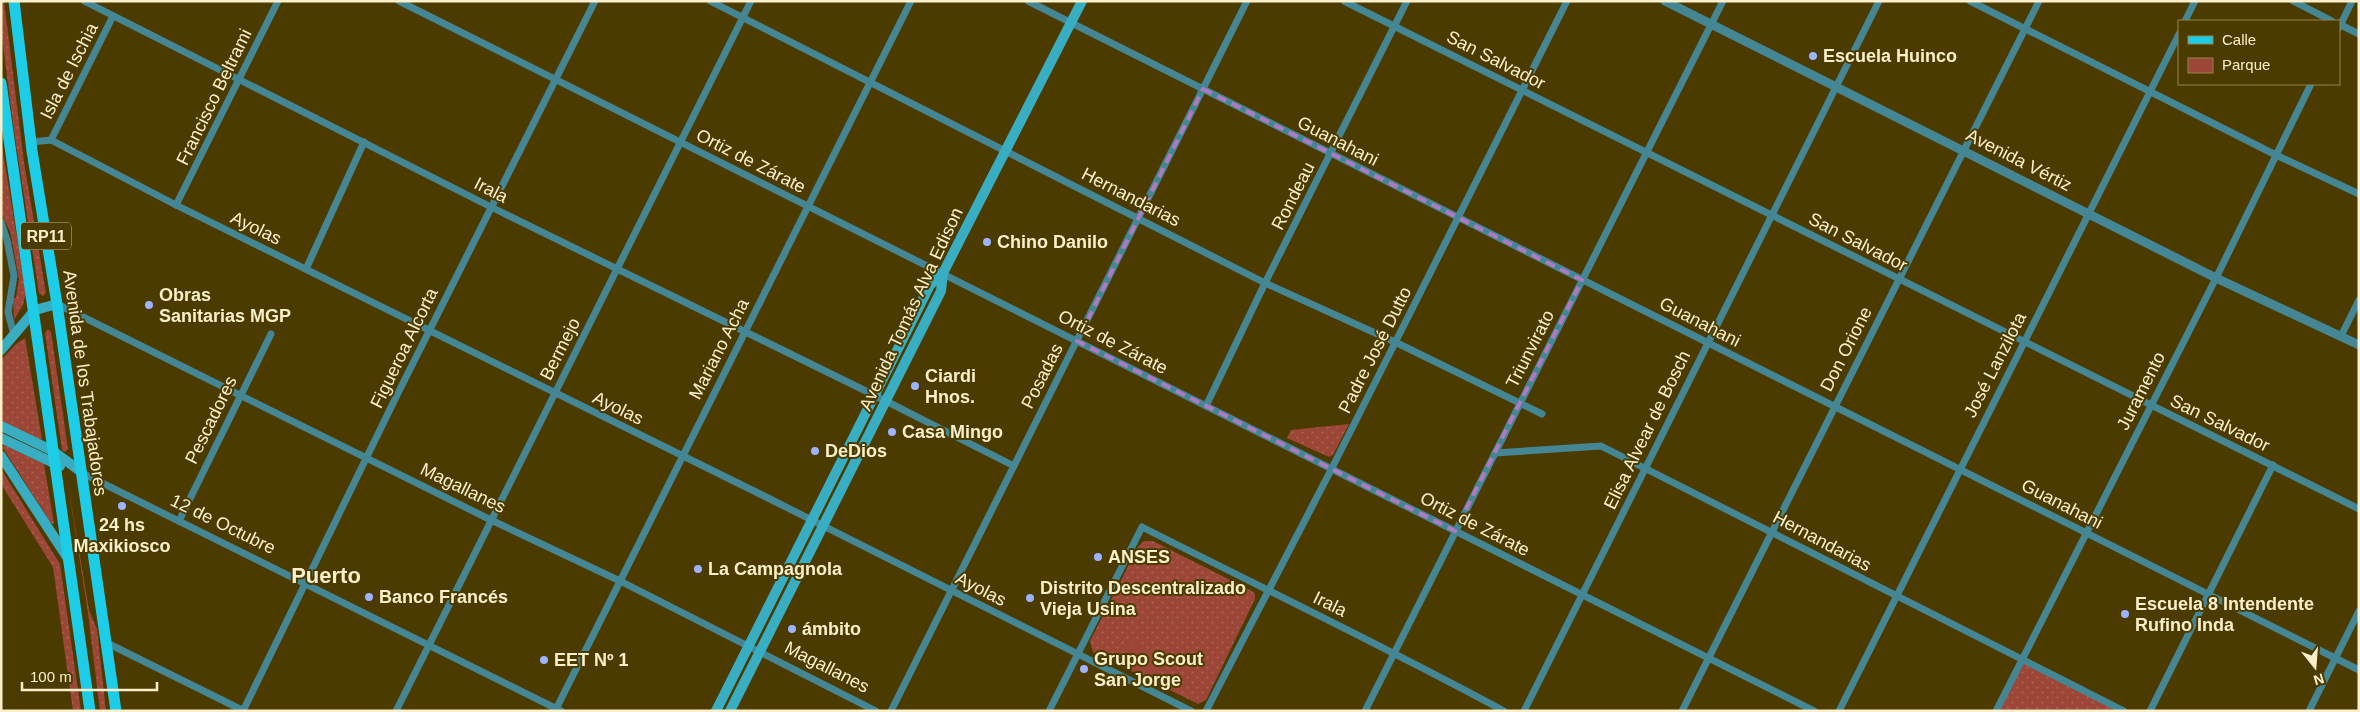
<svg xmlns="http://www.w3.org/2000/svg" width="2360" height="712" viewBox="0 0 2360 712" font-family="Arial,sans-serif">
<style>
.green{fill:url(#green-dots)}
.pitch{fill:#9b4637}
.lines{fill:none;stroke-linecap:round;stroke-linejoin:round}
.minor{stroke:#448693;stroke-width:7}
.tertiary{stroke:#448693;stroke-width:9}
.secondary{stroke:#39aec2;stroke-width:10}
.primary{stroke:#1dcde7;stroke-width:11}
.marked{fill:none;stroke:#ae7ac4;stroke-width:4;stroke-dasharray:10 6;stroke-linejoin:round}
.poi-dot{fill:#9eb3fd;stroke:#4c3b00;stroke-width:2}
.labels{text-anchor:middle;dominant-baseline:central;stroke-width:4;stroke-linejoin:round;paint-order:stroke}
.shield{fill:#4c3b00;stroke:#c6b98f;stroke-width:1}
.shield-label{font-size:16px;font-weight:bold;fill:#fbefcc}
.poi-label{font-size:18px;font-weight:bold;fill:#fbefcc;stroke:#4c3b00;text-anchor:start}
.street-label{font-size:18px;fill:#fbefcc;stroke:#4c3b00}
.district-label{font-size:22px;font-weight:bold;fill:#fbefcc;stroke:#4c3b00}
</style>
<defs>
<pattern id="green-dots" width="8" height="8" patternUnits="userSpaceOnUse" patternTransform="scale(1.25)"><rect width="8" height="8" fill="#9b4637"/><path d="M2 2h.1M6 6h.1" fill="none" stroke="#aa6153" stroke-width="1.8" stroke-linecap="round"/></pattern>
</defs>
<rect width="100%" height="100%" fill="#4c3b00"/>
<g class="green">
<path d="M1,1H4L24,162L46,293L43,296L39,293L14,131L1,29Z"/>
<path d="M1,140L26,293L23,305L14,320L13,298H16L19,279L10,231L1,214Z"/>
<path d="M48,329L51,332L68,449L65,452L62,450L45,333Z"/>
<path d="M25,338L42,439L41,440L1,422V360L16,344Z"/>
<path d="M1349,424L1333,455L1329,457L1287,438L1291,430Z"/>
<path d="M4,445L44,464L54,524L51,523L3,448Z"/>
<path d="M1,469L60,564L81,711H73L53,567L1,484Z"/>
<path d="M67,478L89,610L97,629L106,711H100L88,613Z"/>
<path d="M1144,541H1153L1252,591L1255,594V599L1206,700L1198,704L1093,652L1090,641L1138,547Z"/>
<path d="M2022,658L2124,711H1996Z"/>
</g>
<path class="pitch" d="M1130,641L1164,658L1155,677L1120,660Z"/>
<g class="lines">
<g class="minor">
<path d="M84,1L491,207L874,395L1014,466"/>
<path d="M399,1L1814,711"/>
<path d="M710,1L1265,283L1395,342L1542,414"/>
<path d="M1028,1L2359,670"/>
<path d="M1344,1L2359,509"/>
<path d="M1970,1L2276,155L2359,194"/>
<path d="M2293,1L2332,21"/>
<path d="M2185,21L2195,1"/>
<path d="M2339,24L2359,34"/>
<path d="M2339,28L2352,1"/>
<path d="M51,140L113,16"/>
<path d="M31,142L51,140L176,205L766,497L1191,711"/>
<path d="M176,205L278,1"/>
<path d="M1,222L7,240L14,276L8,312L14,335"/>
<path d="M306,269L364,142"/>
<path d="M57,304L491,520L620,581L876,711"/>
<path d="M2341,336L2359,300"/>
<path d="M1206,406L1265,283L1407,1"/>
<path d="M1495,453L1601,446L2124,711"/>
<path d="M80,472L561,711"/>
<path d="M179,521L271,334"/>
<path d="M107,643L244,711"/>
<path d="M243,711L397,395L595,1"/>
<path d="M396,711L751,1"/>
<path d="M555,711L911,1"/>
<path d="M891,711L1247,1"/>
<path d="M1049,711L1142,527C1262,588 1384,646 1504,711"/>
<path d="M1206,711L1332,468L1567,1"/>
<path d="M1365,711L1723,1"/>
<path d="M1524,711L1879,1"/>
<path d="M1682,711L2039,1"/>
<path d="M1839,711L2179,34"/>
<path d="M1996,711L2216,278L2311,84"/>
<path d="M2150,711L2273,465"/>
<path d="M2309,711L2359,611"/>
</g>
<path class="tertiary" d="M1665,1L2216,278L2359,345"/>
<g class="secondary">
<path d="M1,350L35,310L57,304"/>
<path d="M1,426L53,451L80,471"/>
<path d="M1,438L60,466"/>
<path d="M1,456L69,560"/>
<path d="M716,711L930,285L943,273"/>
<path d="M730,711L941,291L943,273L1082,1"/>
</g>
<g class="primary">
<path d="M14,1L32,151L57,304L116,711"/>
<path d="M1,83L90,711"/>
</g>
</g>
<path class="marked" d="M1203,89L1582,280L1455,531L1077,341Z"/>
<g class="poi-dot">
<circle cx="1813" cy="56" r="5"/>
<circle cx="987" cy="242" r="5"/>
<circle cx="149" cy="305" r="5"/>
<circle cx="915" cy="386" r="5"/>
<circle cx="892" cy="432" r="5"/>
<circle cx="815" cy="451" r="5"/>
<circle cx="122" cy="506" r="5"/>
<circle cx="1098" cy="557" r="5"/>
<circle cx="698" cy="569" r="5"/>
<circle cx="369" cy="597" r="5"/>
<circle cx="1030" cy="598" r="5"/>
<circle cx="2125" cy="614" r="5"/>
<circle cx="792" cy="629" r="5"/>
<circle cx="544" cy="660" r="5"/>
<circle cx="1084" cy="669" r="5"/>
</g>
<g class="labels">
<rect class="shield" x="21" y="222.5" width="50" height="27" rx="4"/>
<g class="shield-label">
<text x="46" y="236">RP11</text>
</g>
<g class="poi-label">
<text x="1823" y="56">Escuela Huinco</text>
<text x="997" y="242">Chino Danilo</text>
<text x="159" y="295">Obras<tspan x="159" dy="21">Sanitarias MGP</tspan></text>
<text x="925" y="376">Ciardi<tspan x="925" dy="21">Hnos.</tspan></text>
<text x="902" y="432">Casa Mingo</text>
<text x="825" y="451">DeDios</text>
<text x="122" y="525" text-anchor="middle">24 hs<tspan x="122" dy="21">Maxikiosco</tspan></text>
<text x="1108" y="557">ANSES</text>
<text x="708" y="569">La Campagnola</text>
<text x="1040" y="588">Distrito Descentralizado<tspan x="1040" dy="21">Vieja Usina</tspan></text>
<text x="379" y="597">Banco Francés</text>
<text x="2135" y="604">Escuela 8 Intendente<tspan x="2135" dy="21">Rufino Inda</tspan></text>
<text x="802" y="629">ámbito</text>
<text x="1094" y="659">Grupo Scout<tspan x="1094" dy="21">San Jorge</tspan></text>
<text x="554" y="660">EET Nº 1</text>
</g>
<g class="street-label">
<text transform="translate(1496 60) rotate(27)">San Salvador</text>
<text transform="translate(69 71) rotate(-63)">Isla de Ischia</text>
<text transform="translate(214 97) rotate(-64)">Francisco Beltrami</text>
<text transform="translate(1338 141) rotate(27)">Guanahani</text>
<text transform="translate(2019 160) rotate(27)">Avenida Vértiz</text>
<text transform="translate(751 161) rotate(27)">Ortiz de Zárate</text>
<text transform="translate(491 190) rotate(27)">Irala</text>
<text transform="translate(1293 196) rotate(-63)">Rondeau</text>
<text transform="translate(1131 197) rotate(27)">Hernandarias</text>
<text transform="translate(256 228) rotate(26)">Ayolas</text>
<text transform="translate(1858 242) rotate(27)">San Salvador</text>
<text transform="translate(911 309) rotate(-65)">Avenida Tomás Alva Edison</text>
<text transform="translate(1700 322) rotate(27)">Guanahani</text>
<text transform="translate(1113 342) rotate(27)">Ortiz de Zárate</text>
<text transform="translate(404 348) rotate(-64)">Figueroa Alcorta</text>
<text transform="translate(560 349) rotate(-63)">Bermejo</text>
<text transform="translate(719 349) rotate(-63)">Mariano Acha</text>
<text transform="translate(1530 349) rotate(-63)">Triunvirato</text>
<text transform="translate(1846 349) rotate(-63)">Don Orione</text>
<text transform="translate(1375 350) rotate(-63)">Padre José Dutto</text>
<text transform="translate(1995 365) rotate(-63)">José Lanzilota</text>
<text transform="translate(1042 376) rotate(-63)">Posadas</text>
<text transform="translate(85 383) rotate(82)">Avenida de los Trabajadores</text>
<text transform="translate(2141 391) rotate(-63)">Juramento</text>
<text transform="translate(618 408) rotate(26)">Ayolas</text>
<text transform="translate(211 420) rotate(-64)">Pescadores</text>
<text transform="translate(2220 423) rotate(26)">San Salvador</text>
<text transform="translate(1647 430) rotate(-64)">Elisa Alvear de Bosch</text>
<text transform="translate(463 488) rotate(26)">Magallanes</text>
<text transform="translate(2062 504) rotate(27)">Guanahani</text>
<text transform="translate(223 524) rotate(26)">12 de Octubre</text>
<text transform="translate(1475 524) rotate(27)">Ortiz de Zárate</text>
<text transform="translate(1822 541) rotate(28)">Hernandarias</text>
<text transform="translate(981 589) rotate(27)">Ayolas</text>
<text transform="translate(1330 604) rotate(26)">Irala</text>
<text transform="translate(827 667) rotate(27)">Magallanes</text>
</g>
<g class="district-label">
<text x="326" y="575">Puerto</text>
</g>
</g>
<rect width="2360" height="712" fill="none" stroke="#fbefcc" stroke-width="5"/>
<rect x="2178" y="20" width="162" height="65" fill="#4c3b00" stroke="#928352"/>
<rect x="2188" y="36" width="25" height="8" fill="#1dcde7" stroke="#928352"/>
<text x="2222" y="45" font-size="15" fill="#fbefcc">Calle</text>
<rect x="2188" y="58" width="25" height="15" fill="#9b4637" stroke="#928352"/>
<text x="2222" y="70" font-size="15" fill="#fbefcc">Parque</text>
<g transform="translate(2315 667) rotate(163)" stroke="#4c3b00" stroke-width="4" paint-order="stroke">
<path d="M0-4L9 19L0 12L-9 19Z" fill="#fbefcc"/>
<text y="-8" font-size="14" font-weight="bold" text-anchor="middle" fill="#fbefcc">N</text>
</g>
<path d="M22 682v8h135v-8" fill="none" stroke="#fbefcc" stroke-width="2.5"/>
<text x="30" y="682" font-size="15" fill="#fbefcc" stroke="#4c3b00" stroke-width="4" paint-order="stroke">100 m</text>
</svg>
